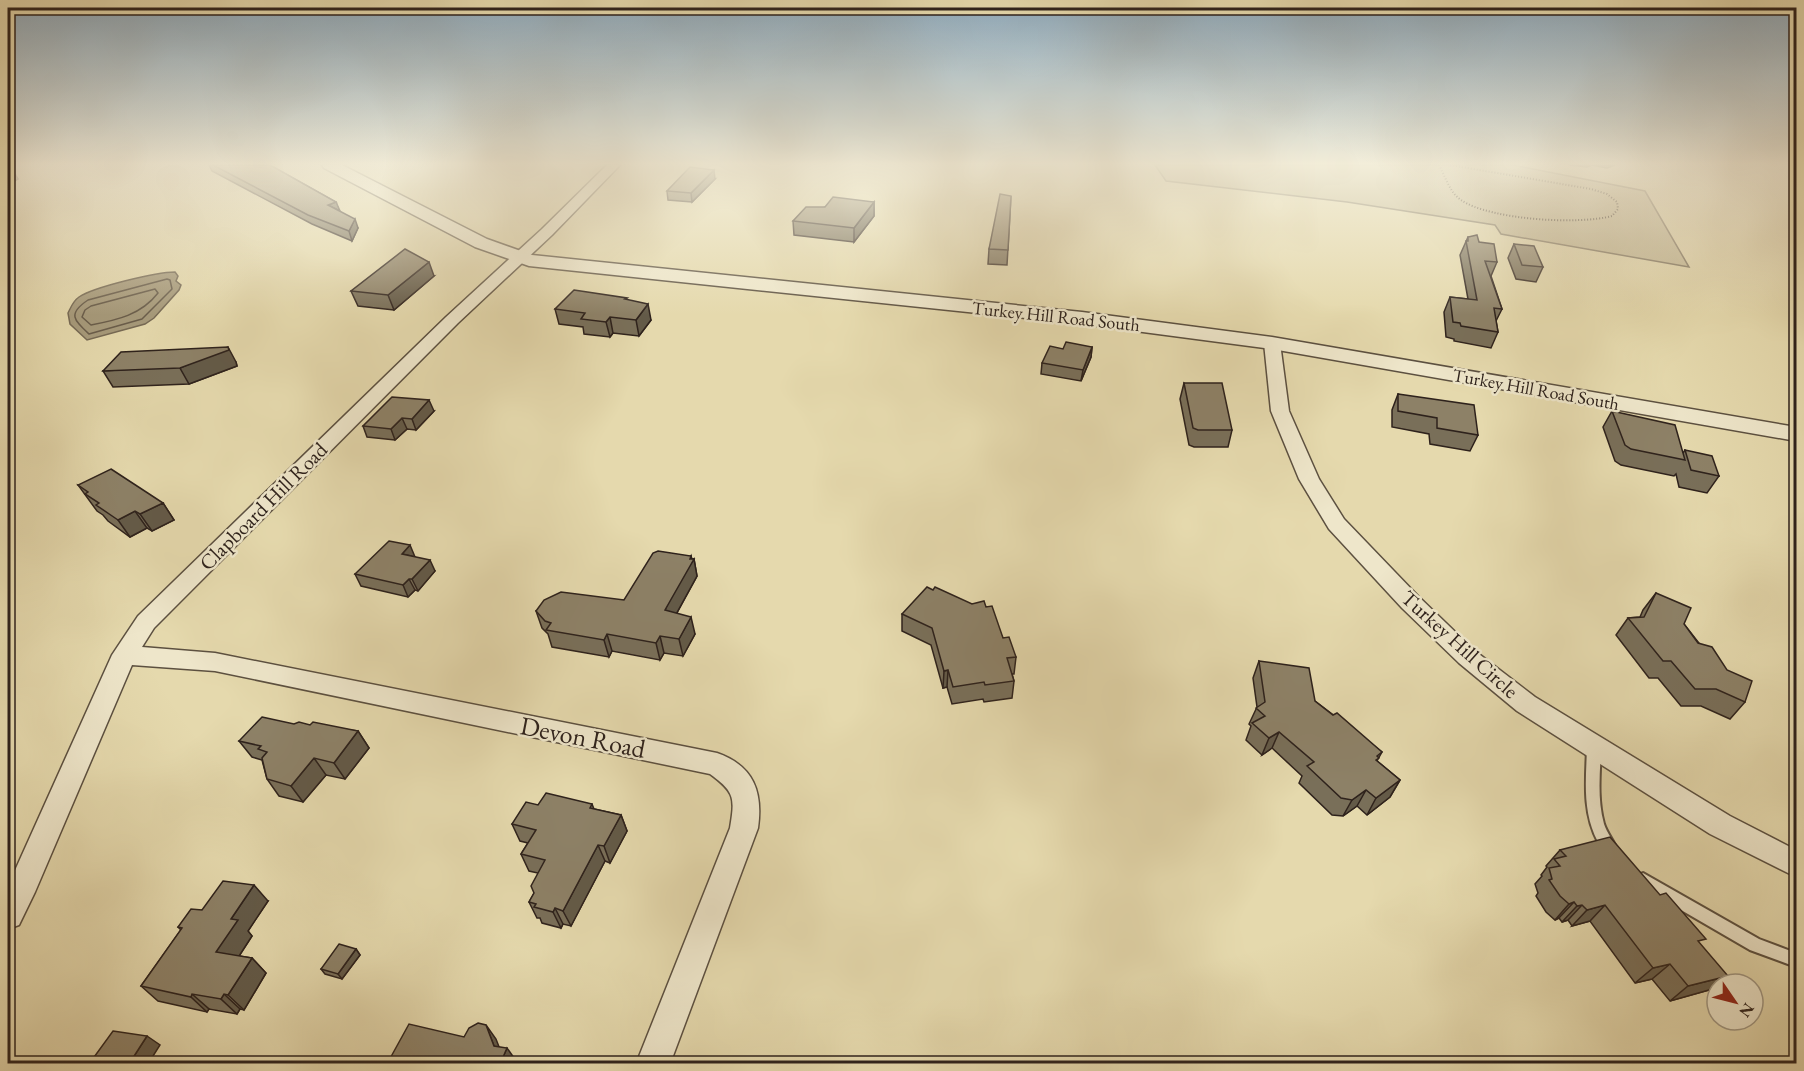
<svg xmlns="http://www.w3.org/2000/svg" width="1804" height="1071" viewBox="0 0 1804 1071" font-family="'EB Garamond',serif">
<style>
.green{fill:#c6ba94;stroke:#7a6e58;stroke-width:1.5}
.water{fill:#a79b7c;stroke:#776b56;stroke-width:1.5}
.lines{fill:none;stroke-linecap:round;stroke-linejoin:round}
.shore{stroke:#6a5e4c;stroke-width:1.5}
.service-casing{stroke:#5c5040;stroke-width:4}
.minor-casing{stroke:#5c5040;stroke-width:3}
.tertiary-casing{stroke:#5c5040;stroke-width:3}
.path{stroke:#2e221c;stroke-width:2;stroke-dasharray:1 2;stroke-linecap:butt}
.service{fill:#eee6ca;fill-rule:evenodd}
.minor{fill:#eee6ca;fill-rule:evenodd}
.tertiary{fill:#eee6ca;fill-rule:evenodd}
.wall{fill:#796f59;stroke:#2e221c;stroke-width:1.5}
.shaded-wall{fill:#635a48;stroke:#2e221c;stroke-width:1.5}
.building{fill:#8d8167;stroke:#2e221c;stroke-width:1.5}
.labels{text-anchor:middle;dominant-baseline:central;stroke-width:5;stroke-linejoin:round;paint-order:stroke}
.far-street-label{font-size:18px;fill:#2e221c;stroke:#eee6ca}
.street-label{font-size:21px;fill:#2e221c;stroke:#eee6ca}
.near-street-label{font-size:26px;fill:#2e221c;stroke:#eee6ca}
</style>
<rect width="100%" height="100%" fill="#e5d9ad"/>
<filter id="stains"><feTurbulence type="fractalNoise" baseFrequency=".00333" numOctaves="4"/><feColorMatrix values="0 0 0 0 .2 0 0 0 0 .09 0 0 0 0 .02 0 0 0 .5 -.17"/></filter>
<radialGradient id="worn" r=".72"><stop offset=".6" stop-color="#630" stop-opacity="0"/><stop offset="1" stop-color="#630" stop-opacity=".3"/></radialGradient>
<path class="green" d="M1155,165H1513L1645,191L1689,267L1501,234L1495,225L1347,202L1166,181Z"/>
<path class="water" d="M175,272L178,276L176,281L181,285L179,290L154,318L145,324L87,340L70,324L68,313C71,307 73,301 79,297C94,287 156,272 175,272Z"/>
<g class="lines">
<g class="shore">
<path d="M167,279L170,280L172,289L142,319L89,334C74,320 67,314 88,300Z"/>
<path d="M155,289L158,293C141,315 117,320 91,325L82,317L85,310L91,306Z"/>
</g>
<g class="service-casing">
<g id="service">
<path d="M1594,743L1599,744L1601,748C1600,773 1597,799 1604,824C1607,833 1613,840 1617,849L1615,854L1610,855C1604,853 1601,848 1598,842C1582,812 1586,780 1587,748L1589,744Z"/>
<path d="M1643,873L1759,939L1796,953V967L1750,950L1638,885L1636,880L1638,875Z"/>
</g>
</g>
<g class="minor-casing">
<g id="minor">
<path d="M607,165H620L552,235L458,323L154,628L142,647L215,653L717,753C754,766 763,792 758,828L670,1064H636L730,828C735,798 735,792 710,774L215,671L132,665L35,892L19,925L8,929V886L112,655L138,616L446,317L542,229Z"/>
<path d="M1272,338L1280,343L1289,411L1319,479L1344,519L1418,596L1475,651L1535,697L1730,816L1796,850V877L1710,834L1517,711L1459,663L1402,608L1329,529L1299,479L1271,411L1264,343Z"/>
</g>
</g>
<g class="tertiary-casing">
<path id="tertiary" d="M322,165H342L487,239L532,255L1082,312L1272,337L1796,427V441L1272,349L1082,324L529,266L475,247L324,168Z"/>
</g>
<path class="path" d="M1439,165C1445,176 1450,193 1461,200C1490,220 1579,225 1612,216L1618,209L1617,202L1607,194L1591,189L1450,165"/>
<use href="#service" class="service"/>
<use href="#minor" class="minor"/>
<use href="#tertiary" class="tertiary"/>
</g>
<g class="wall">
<path d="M209,165H270L336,202L339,211L358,228L352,241L312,224L212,171Z"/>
<path d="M1570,165H1615L1607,168L1592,165L1587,167Z"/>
<path d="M715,179L692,202L668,200L667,191Z"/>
<path d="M1011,196L1007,265L988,264L989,249Z"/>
<path d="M874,202V216L854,242L794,235L793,221L825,207Z"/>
<path d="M1468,237L1479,242L1497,262L1491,276L1502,309L1496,321L1498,332L1491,348L1454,341V339L1446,337L1444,312L1450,297L1468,299L1460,255Z"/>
<path d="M1514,244L1543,267L1536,282L1516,279L1508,258Z"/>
<path d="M434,276L394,310L358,306L351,291Z"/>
<path d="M627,300L651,320L639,336L613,333L610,337L584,334L583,327L559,324L555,309Z"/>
<path d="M1092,347L1091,357L1081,381L1041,374L1042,363Z"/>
<path d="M236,362L237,366L189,384L113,387L103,371Z"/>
<path d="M1184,383L1232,430L1228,447H1194L1189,445L1180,399Z"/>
<path d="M1398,394L1478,435L1470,451L1430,444L1429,434L1392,427V410Z"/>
<path d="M434,411L416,430L407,429L395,440L367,437L363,426Z"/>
<path d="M1612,411L1683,453L1685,450L1719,476L1707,493L1679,487L1676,474L1674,476L1621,465L1615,461L1603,427Z"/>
<path d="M78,485L163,503L174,520L152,531L147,528L130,537L108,521L103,515L97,511Z"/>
<path d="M691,556L692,559H694L697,576L677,613L695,634L683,656L664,653L660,660L612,651L609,657L552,647L548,634L542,628L536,611L624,600Z"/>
<path d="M415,557L435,571L418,591L415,590L408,597L361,586L355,574Z"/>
<path d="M1656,593L1684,624L1745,702L1730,719L1701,706H1681L1658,678H1649L1616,635L1628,618L1640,617L1643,610Z"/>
<path d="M972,604L986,607L1003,638L1016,657L1014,674H1012L1014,681L1012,698L984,702L983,699L952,704L947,687L943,688L931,645L902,631V614Z"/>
<path d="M1259,661L1315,701L1382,752L1377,761L1400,780L1390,797L1367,815L1357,806L1343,816L1332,815L1299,783L1302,776L1272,748L1262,755L1246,740L1251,726L1249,724L1257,707L1253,678Z"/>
<path d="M310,725L358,731L369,748L345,779L326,775L303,802L279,796L267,779L262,760L252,757L239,741Z"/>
<path d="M592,804L594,809L621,815L627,831L610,863L605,861L571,926L563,924L561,928L542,923L540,918H537L529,902L534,893L538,873L529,871L521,854L528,843L520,841L512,824L538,805Z"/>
<path d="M1560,850L1700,944L1709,990L1670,1001L1652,979L1635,983L1590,921L1572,926L1568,920L1562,922L1559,918L1555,920L1546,912L1536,896L1538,893L1535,884L1542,876L1541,875L1547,867L1546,866Z"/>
<path d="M268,901L248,931L252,936L239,956L252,958L266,973L244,1010L240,1009L237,1014L209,1009L207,1012L158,1001L141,986L181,930L178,927L202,910Z"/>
<path d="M356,949L360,955L342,979L325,974L321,969Z"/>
</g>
<g class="shaded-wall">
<path d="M13,170L18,179L8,185V173Z"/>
<path d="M714,170L715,179L692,202L691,193Z"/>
<path d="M336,202L340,211L328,205Z"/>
<path d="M874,202V216L854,242V228Z"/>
<path d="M355,219L358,228L352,241L349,231Z"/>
<path d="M429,262L434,276L394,310L388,295Z"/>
<path d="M648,304L651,320L639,336L636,320Z"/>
<path d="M610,317L613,333L610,337L606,322Z"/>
<path d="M228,347L236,362L237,366L189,384L180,368Z"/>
<path d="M1092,347L1091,357L1081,381L1083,370Z"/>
<path d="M429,400L434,411L416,430L412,419Z"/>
<path d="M402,418L407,429L395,440L391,429Z"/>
<path d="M163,503L174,520L152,531L140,514Z"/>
<path d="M135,511L147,528L130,537L118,520Z"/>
<path d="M410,545L415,557L402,554Z"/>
<path d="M691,556L692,562L694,559L697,576L669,627L665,610Z"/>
<path d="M430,560L435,571L418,591L412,579Z"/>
<path d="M409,579L415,590L408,597L403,585Z"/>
<path d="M691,617L695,634L683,656L679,639Z"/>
<path d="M607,634L612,651L609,657L604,640Z"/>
<path d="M660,636L664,653L660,660L656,643Z"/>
<path d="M948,670L947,687L943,688L944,671Z"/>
<path d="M358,731L369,748L345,779L334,763Z"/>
<path d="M1279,732L1272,748L1262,755L1269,738Z"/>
<path d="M314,758L326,775L303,802L291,786Z"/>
<path d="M1400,780L1390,797L1367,815L1376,798Z"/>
<path d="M1366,790L1357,806L1343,816L1352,800Z"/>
<path d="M621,815L627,831L610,863L604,846Z"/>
<path d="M598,845L605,861L571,926L563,911Z"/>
<path d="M254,885L268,901L248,931L252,936L232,967L216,952L231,919Z"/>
<path d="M1574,902L1559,918L1555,920L1569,904Z"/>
<path d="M1582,905L1568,920L1562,922L1577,906Z"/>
<path d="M1605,905L1590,921L1572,926L1587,910Z"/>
<path d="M555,908L563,924L561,928L553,912Z"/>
<path d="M356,949L360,955L342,979L338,974Z"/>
<path d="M252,958L266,973L244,1010L228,995Z"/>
<path d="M1670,964L1652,979L1635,983L1653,968Z"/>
<path d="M1728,976L1709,990L1670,1001L1688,986Z"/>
<path d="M192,994L209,1009L207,1012L191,997Z"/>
<path d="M224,994L240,1009L237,1014L221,999Z"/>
<path d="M486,1025L496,1039L503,1057L507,1048L517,1062L516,1064H500L494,1046Z"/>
<path d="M147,1036L160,1045L148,1064H129Z"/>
</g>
<g class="building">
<path d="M213,165H270L336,202L328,205L355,219L349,231L308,215Z"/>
<path d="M690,167L714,170L691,193L667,191Z"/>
<path d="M1000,194L1011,196L1008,250L989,249Z"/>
<path d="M833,197L874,202L854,228L793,221L806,207H825Z"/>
<path d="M1477,235L1479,242L1494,244L1497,262L1485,261L1502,309L1494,308L1498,332L1461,326L1460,323L1453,322L1450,297L1477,300L1466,241H1468V237Z"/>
<path d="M1514,244L1534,246L1543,267L1522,265Z"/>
<path d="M405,249L429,262L388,295L351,291Z"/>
<path d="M574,290L627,298L625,299L648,304L636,320L610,317L606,322L581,319L585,313L555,309Z"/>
<path d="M1066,342L1092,347L1083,370L1042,363L1050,346L1063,349Z"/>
<path d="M228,347L229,350L180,368L103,371L121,352Z"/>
<path d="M1184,383H1222L1232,430H1198L1193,428Z"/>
<path d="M1398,394L1474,405L1478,435L1437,428V418L1398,411Z"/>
<path d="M392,397L429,400L412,419L402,418L391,429L363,426Z"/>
<path d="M1612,411L1675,425L1685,460L1631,449L1625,445Z"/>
<path d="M1685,450L1712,456L1719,476L1691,470Z"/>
<path d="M111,469L163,503L140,514L135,511L118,520L96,505L99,503L85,494L88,492L78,485Z"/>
<path d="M389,541L410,545L402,554L430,560L412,579H409L403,585L355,574Z"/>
<path d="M658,551L691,556L690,559H694L665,610L691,617L679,639L660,636L656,643L607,634L604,640L546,630L551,623L545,621L536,611L544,600L561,592L624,600L653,553Z"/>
<path d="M927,587L933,590L935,587L972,604L984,601L986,607L992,606L1003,638L1009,637L1016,657L1007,658L1014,681L985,685L984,682L953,687L948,670L944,671L932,628L902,614Z"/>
<path d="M1656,593L1691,608L1684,624L1698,643L1712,647L1727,670L1752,681L1745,702L1716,689H1695L1671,661H1663L1628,618L1644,617Z"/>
<path d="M1259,661L1309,668L1315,701L1333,715L1337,713L1382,752L1377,756L1379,758L1376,760L1400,780L1376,798L1366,790L1352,800L1341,798L1307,766L1314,762L1279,732L1269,738L1252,723L1265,716L1256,708L1265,702Z"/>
<path d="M262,717L294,724L299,722L310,725L313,722L358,731L334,763L314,758L291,786L267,779L262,758L267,752L258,749L261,746L239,741Z"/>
<path d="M546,793L592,804L590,808L621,815L604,846L598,845L563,911L555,908L553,912L534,907L536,904L529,902L534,893L531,886L545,860L521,854L536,830L512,824L526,802L538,805Z"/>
<path d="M1610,837L1660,895L1666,893L1706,939L1698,941L1728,976L1688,986L1670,964L1653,968L1605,905L1587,910L1582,905L1577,906L1574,902L1569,904L1560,896L1549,880L1552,879L1549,868L1560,866L1554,859L1566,856L1560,850Z"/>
<path d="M223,881L254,885L231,919L238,920L216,952L252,958L228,995L224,994L221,999L192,994L191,997L141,986L182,928L178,927L191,909L202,910Z"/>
<path d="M339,944L356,949L338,974L321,969Z"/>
<path d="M478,1023L486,1025L494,1046L507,1048L500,1064H387L409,1024L464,1037L469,1028Z"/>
<path d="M113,1031L147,1036L129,1064H89Z"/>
</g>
<linearGradient id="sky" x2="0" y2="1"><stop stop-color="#8eaabd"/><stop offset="0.52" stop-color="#f3eeda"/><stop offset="1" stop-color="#f3eeda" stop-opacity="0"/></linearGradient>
<rect width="1804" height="315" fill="url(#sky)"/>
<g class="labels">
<g class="far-street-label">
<text transform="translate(1056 316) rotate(6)">Turkey Hill Road South</text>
<text transform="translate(1536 389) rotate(10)">Turkey Hill Road South</text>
</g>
<g class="street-label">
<text transform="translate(263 506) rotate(-45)">Clapboard Hill Road</text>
<text transform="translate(1460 644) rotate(42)">Turkey Hill Circle</text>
</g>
<g class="near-street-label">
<text transform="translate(583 737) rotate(11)">Devon Road</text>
</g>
</g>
<rect width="1804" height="1071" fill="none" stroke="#e5d9ad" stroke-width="30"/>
<rect x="9" y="9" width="1786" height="1053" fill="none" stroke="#2e221c" stroke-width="3"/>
<rect x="15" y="15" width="1774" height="1041" fill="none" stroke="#2e221c" stroke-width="1.5"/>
<g transform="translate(1735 1002) rotate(125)"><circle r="28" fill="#eee6ca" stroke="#a19884" stroke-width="1.5"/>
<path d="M0-4.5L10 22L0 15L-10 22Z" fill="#8f2418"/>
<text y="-9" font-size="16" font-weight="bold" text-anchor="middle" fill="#2e221c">N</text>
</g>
<rect width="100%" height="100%" filter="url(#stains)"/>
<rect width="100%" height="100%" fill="url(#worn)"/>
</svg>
